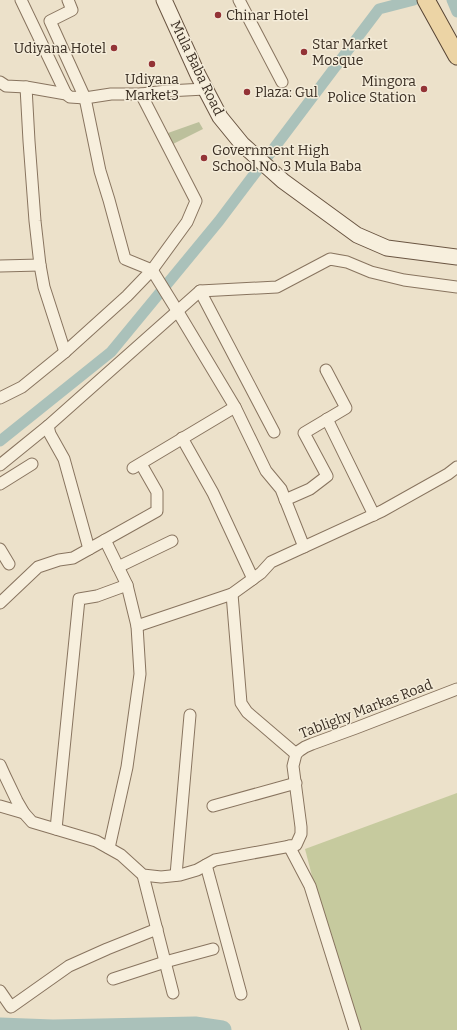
<svg xmlns="http://www.w3.org/2000/svg" width="457" height="1030" viewBox="0 0 457 1030" font-family="Bitter,serif">
<style>
.green{fill:#c6ca9e}
.cemetery{fill:#bcc09c}
.lines{fill:none;stroke-linecap:round;stroke-linejoin:round}
.canal{stroke:#aac1ba;stroke-width:11}
.river{stroke:#aac1ba;stroke-width:19}
.street-casing{stroke:#88745f;stroke-width:13}
.secondary-casing{stroke:#6a5542;stroke-width:17}
.primary-casing{stroke:#564333;stroke-width:19}
.street{stroke:#f7efdd;stroke-width:11}
.secondary{stroke:#f7efdd;stroke-width:15}
.primary{stroke:#ecd4a5;stroke-width:17}
.poi-dot{fill:#933336;stroke:#f4ecd9;stroke-width:1.5}
.labels{text-anchor:middle;dominant-baseline:central;stroke-width:3;stroke-linejoin:round;paint-order:stroke}
.poi-label{font-size:14px;fill:#392d22;stroke:#f4ecd9;text-anchor:start}
.street-label{font-size:14px;fill:#392d22;stroke:#f4ecd9}
</style>
<rect width="100%" height="100%" fill="#ece1ca"/>
<path class="green" d="M457,793V1030H352L305,849Z"/>
<path class="cemetery" d="M199,122L203,129L173,144L168,133Z"/>
<g class="lines">
<g class="canal">
<path d="M452,0L457,12"/>
<path d="M0,441L111,352L219,221L379,9L414,0"/>
</g>
<path class="river" d="M0,1027L53,1029L195,1026L222,1030"/>
<g class="street-casing">
<g id="street">
<path d="M21,0L66,94"/>
<path d="M68,0L72,10L50,21L85,98L100,171L109,200L125,259L152,270L178,312L235,407L266,471L281,489L304,547"/>
<path d="M239,0L282,82"/>
<path d="M0,82L6,86L26,87L66,94L70,97L85,98L111,94H141L167,91L205,89"/>
<path d="M26,87L29,141L35,221L40,265L44,287L65,352"/>
<path d="M0,266L40,265"/>
<path d="M200,291L274,432"/>
<path d="M0,398L22,387L65,352L127,296L152,270L187,222L196,201L141,94"/>
<path d="M327,419L374,515"/>
<path d="M48,426L50,434L64,459L89,549"/>
<path d="M182,438L213,493L253,579"/>
<path d="M0,465L48,426L200,291L277,287L330,259L347,262L371,272L404,280L457,287"/>
<path d="M133,468L235,407"/>
<path d="M0,484L32,464"/>
<path d="M285,500L310,489L327,476L304,433L346,408L326,370"/>
<path d="M105,540L127,585L137,626L140,674L127,767L109,848"/>
<path d="M0,549L9,564"/>
<path d="M118,567L172,541"/>
<path d="M232,594L241,703L247,712L296,754"/>
<path d="M0,603L38,567L59,560L73,558L157,511V492L141,464"/>
<path d="M137,626L232,594L261,573L271,562L382,511L448,474L457,467"/>
<path d="M0,765L5,776L17,801L24,813L32,822L96,841L121,855L143,875L161,877L180,875L197,870L215,860L296,845L301,834V827L293,766L296,754L299,751L305,747L312,744L356,728L457,689"/>
<path d="M0,806L24,813"/>
<path d="M213,806L296,783"/>
<path d="M56,829L79,599L97,596L127,585"/>
<path d="M289,846L310,886L355,1030"/>
<path d="M206,865L241,994"/>
<path d="M143,875L173,993"/>
<path d="M176,875L190,715"/>
<path d="M113,979L165,962L213,949"/>
<path d="M0,991L11,1007L69,966L107,949L157,929"/>
</g>
</g>
<g class="secondary-casing">
<path id="secondary" d="M164,0L198,75L220,117L242,144L283,181L357,235L387,248L457,257"/>
</g>
<g class="primary-casing">
<path id="primary" d="M426,0L457,56"/>
</g>
<use href="#street" class="street"/>
<use href="#secondary" class="secondary"/>
<use href="#primary" class="primary"/>
</g>
<g class="poi-dot">
<circle cx="218" cy="15" r="4"/>
<circle cx="114" cy="48" r="4"/>
<circle cx="304" cy="52" r="4"/>
<circle cx="152" cy="64" r="4"/>
<circle cx="424" cy="89" r="4"/>
<circle cx="247" cy="92" r="4"/>
<circle cx="204" cy="158" r="4"/>
</g>
<g class="labels">
<g class="poi-label">
<text x="226" y="15">Chinar Hotel</text>
<text x="312" y="44">Star Market<tspan x="312" dy="16">Mosque</tspan></text>
<text x="106" y="48" text-anchor="end">Udiyana Hotel</text>
<text x="152" y="79" text-anchor="middle">Udiyana<tspan x="152" dy="16">Market3</tspan></text>
<text x="416" y="81" text-anchor="end">Mingora<tspan x="416" dy="16">Police Station</tspan></text>
<text x="255" y="92">Plaza: Gul</text>
<text x="212" y="150">Government High<tspan x="212" dy="16">School No. 3 Mula Baba</tspan></text>
</g>
<g class="street-label">
<text transform="translate(197 68) rotate(64)">Mula Baba Road</text>
<text transform="translate(366 709) rotate(-21)">Tablighy Markas Road</text>
</g>
</g>
</svg>
